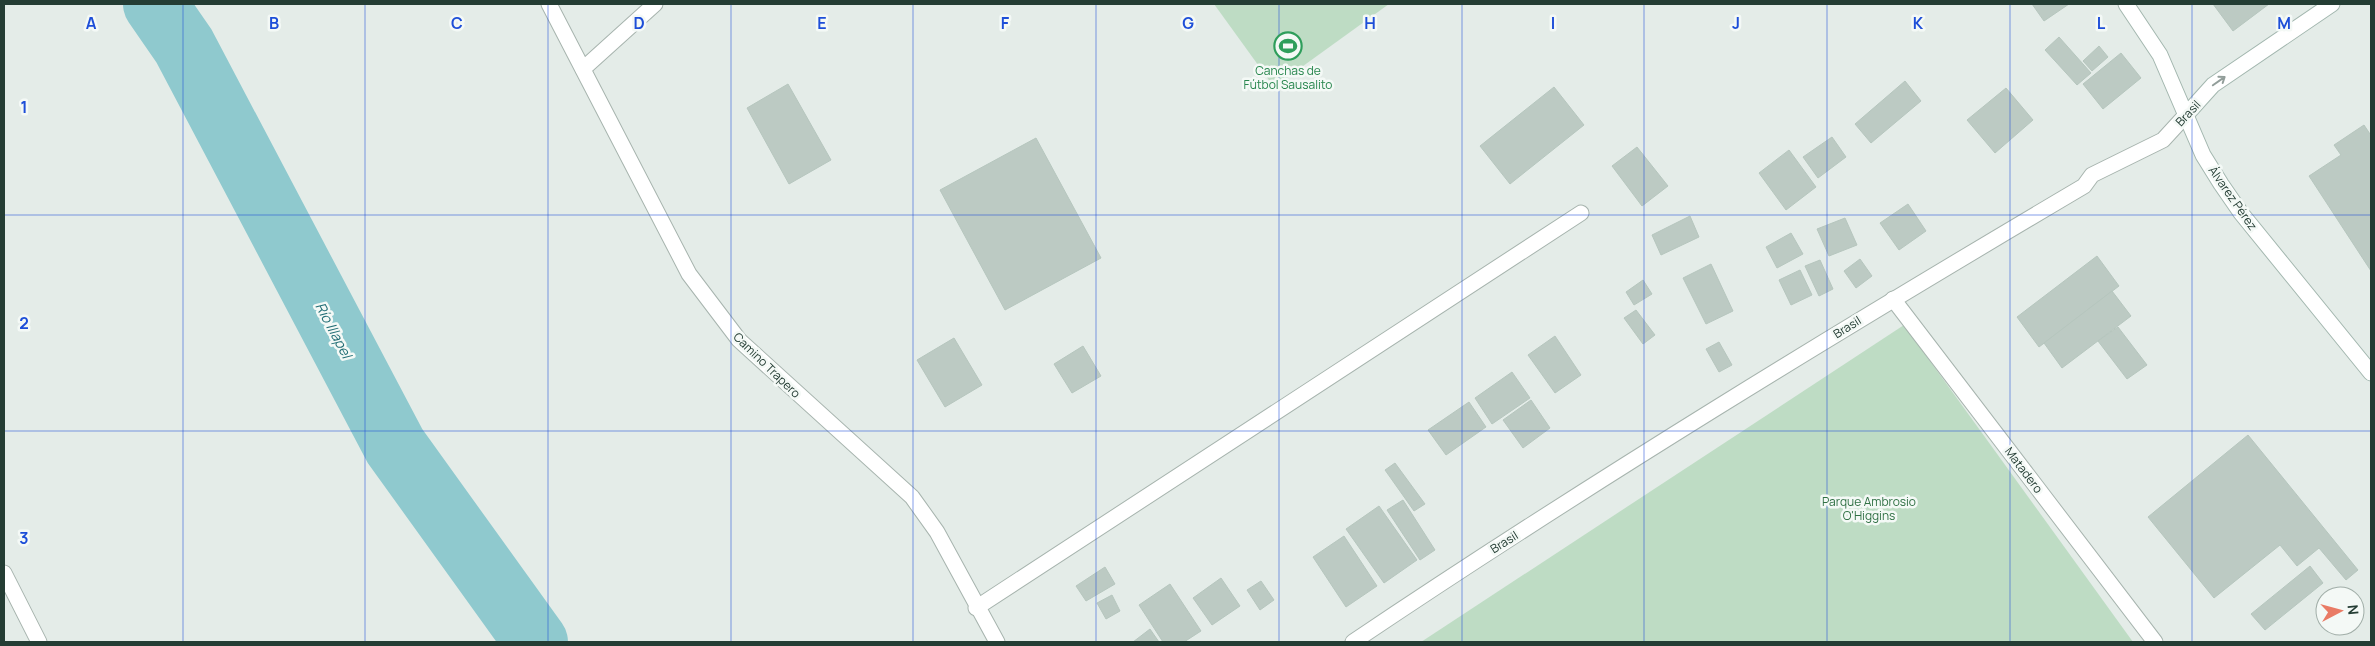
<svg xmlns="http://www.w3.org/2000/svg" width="2375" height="646" viewBox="0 0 2375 646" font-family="Manrope,sans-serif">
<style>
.green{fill:#bedcc4}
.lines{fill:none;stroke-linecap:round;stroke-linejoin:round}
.river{stroke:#8fc9ce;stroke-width:64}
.building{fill:#bccac3;stroke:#b6c6be}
.lane-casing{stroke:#a7b4ae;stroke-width:17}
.street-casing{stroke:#a7b4ae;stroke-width:17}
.secondary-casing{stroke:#a3b7af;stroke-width:17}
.lane{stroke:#fff;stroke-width:15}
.street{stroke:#fff;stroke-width:15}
.secondary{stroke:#fff;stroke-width:15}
.oneway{stroke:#929e9a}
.grid{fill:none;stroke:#1d4ed8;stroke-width:1;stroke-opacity:0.55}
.labels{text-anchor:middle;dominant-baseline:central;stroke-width:5;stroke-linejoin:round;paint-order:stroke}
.leisure-label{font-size:12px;fill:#27864d;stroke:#f4f9f6}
.street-label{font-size:12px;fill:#243d34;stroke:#f4f9f6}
.park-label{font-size:12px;fill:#317145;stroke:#f4f9f6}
.water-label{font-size:14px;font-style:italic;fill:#226e75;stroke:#f4f9f6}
.grid-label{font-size:16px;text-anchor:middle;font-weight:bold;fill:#1d4ed8;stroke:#f4f9f6;stroke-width:5;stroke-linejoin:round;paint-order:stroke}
</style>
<rect width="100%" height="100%" fill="#e4ece8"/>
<g class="green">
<path d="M1214,4H1389L1274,87Z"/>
<path d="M1904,325L2133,642H1421Z"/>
</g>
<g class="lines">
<path class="river" d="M155,4L184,46L395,446L536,642"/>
</g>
<g class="building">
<path d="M2032,4H2069L2044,21Z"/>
<path d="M2213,4H2269L2233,31Z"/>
<path d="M2059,37L2091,73L2077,85L2045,50Z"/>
<path d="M2099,46L2108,57L2092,71L2083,61Z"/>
<path d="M2121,53L2141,78L2103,109L2083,84Z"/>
<path d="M1905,81L1921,101L1871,143L1855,124Z"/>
<path d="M788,84L831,160L789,184L747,108Z"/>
<path d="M1554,87L1584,125L1510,184L1480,146Z"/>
<path d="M2006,88L2033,120L1995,153L1967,120Z"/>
<path d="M2364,125L2370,134L2371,133V271L2309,176L2341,155L2334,145Z"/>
<path d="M1832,137L1846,157L1818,178L1803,157Z"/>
<path d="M1036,138L1101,258L1005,310L940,190Z"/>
<path d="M1637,147L1668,186L1642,206L1612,166Z"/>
<path d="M1789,150L1816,187L1786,210L1759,173Z"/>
<path d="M1908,204L1926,231L1899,250L1880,223Z"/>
<path d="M1690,216L1699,237L1661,255L1652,235Z"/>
<path d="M1845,218L1857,245L1829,256L1817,229Z"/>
<path d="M1791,233L1803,254L1777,268L1766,247Z"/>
<path d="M2097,256L2119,286L2039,347L2017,317Z"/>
<path d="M1860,259L1872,276L1856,288L1844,271Z"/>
<path d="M1820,260L1833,289L1819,296L1805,266Z"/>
<path d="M1711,264L1733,311L1706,324L1683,278Z"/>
<path d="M1800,270L1812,295L1791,305L1779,280Z"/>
<path d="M1643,280L1652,294L1634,305L1626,292Z"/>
<path d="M2112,291L2131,316L2062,368L2044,343Z"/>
<path d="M1636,310L1655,335L1643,344L1624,318Z"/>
<path d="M2118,327L2147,365L2127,379L2098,341Z"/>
<path d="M1555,336L1581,375L1555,393L1528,355Z"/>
<path d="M954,338L982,385L945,407L917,360Z"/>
<path d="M1719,342L1732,365L1719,372L1706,349Z"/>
<path d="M1083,346L1101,376L1072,393L1054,364Z"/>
<path d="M1512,372L1530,398L1492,424L1475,398Z"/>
<path d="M1531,400L1550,428L1523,448L1503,420Z"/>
<path d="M1469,402L1486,427L1446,455L1428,430Z"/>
<path d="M2248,435L2358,570L2346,580L2319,548L2297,566L2280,545L2214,598L2148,517Z"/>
<path d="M1395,463L1425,504L1414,511L1385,470Z"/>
<path d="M1403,500L1435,550L1420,560L1387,510Z"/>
<path d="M1379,506L1417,560L1384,583L1346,529Z"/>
<path d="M1344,536L1377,586L1346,607L1313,557Z"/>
<path d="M2310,566L2323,583L2265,630L2251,614Z"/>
<path d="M1105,567L1115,584L1086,601L1076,586Z"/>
<path d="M1221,578L1240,606L1212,625L1193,598Z"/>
<path d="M1261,581L1274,600L1260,610L1247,590Z"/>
<path d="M1170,584L1201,631L1184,642H1163L1139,605Z"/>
<path d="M1112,595L1120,611L1106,619L1097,603Z"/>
<path d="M1150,629L1159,642H1133Z"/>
</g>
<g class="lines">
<g class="lane-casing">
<g id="lane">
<path d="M583,69L655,4"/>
<path d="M976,608L1581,213"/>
</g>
</g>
<g class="street-casing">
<g id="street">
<path d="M549,4L689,274L739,340L912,497L937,532L997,642"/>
<path d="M1893,299L2155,642"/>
<path d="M4,573L39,642"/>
<path d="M1353,642C1591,482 1837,332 2084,186L2092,175L2163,140L2185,116"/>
</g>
</g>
<g class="secondary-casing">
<g id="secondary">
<path d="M2126,4L2160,55L2203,155L2221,184L2241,213L2371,373"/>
<path d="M2185,116L2213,85L2332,4"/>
</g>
</g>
<use href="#lane" class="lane"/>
<use href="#street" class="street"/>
<use href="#secondary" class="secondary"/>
</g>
<defs><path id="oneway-shaft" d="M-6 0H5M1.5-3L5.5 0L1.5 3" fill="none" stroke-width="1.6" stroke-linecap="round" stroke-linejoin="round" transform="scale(1.25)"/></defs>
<use class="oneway" href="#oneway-shaft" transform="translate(2219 81) rotate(-35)"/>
<path class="grid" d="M183,4V642M365,4V642M548,4V642M731,4V642M913,4V642M1096,4V642M1279,4V642M1462,4V642M1644,4V642M1827,4V642M2010,4V642M2192,4V642M4,215H2371M4,431H2371"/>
<defs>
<g id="stadium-ring" transform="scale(1.4375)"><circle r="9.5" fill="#f4f9f6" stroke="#2e9e5b" stroke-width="1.5"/><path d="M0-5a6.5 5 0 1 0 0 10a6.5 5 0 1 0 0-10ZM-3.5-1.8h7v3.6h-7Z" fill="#2e9e5b"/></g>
</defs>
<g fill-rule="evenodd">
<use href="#stadium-ring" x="1288" y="46"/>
</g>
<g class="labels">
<g class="leisure-label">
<text x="1288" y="70">Canchas de<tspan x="1288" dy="14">Fútbol Sausalito</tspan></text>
</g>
<g class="street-label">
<text transform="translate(2188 113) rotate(-47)">Brasil</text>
<text transform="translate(2233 198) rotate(55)">Álvarez Pérez</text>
<text transform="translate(1847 327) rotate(-32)">Brasil</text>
<text transform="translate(767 365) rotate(44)">Camino Trapero</text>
<text transform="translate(2024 470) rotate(53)">Matadero</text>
<text transform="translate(1504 542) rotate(-32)">Brasil</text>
</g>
<g class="park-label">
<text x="1869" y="501">Parque Ambrosio<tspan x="1869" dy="14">O'Higgins</tspan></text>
</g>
<g class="water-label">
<text transform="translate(334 330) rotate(62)">Río Illapel</text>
</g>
</g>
<g class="grid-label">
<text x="91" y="29">A</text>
<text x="274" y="29">B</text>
<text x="457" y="29">C</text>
<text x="639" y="29">D</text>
<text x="822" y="29">E</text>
<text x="1005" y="29">F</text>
<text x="1188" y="29">G</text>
<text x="1370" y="29">H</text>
<text x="1553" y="29">I</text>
<text x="1736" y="29">J</text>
<text x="1918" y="29">K</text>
<text x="2101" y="29">L</text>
<text x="2284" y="29">M</text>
<text x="24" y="113">1</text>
<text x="24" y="329">2</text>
<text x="24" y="544">3</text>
</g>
<rect width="2375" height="646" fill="none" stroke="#243d34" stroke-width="10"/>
<g transform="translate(2340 611) rotate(84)"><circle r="24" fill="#f4f9f6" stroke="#a1aea8"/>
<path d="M0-4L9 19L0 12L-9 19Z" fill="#e97b65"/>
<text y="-8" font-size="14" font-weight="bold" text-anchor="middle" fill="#243d34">N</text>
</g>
</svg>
